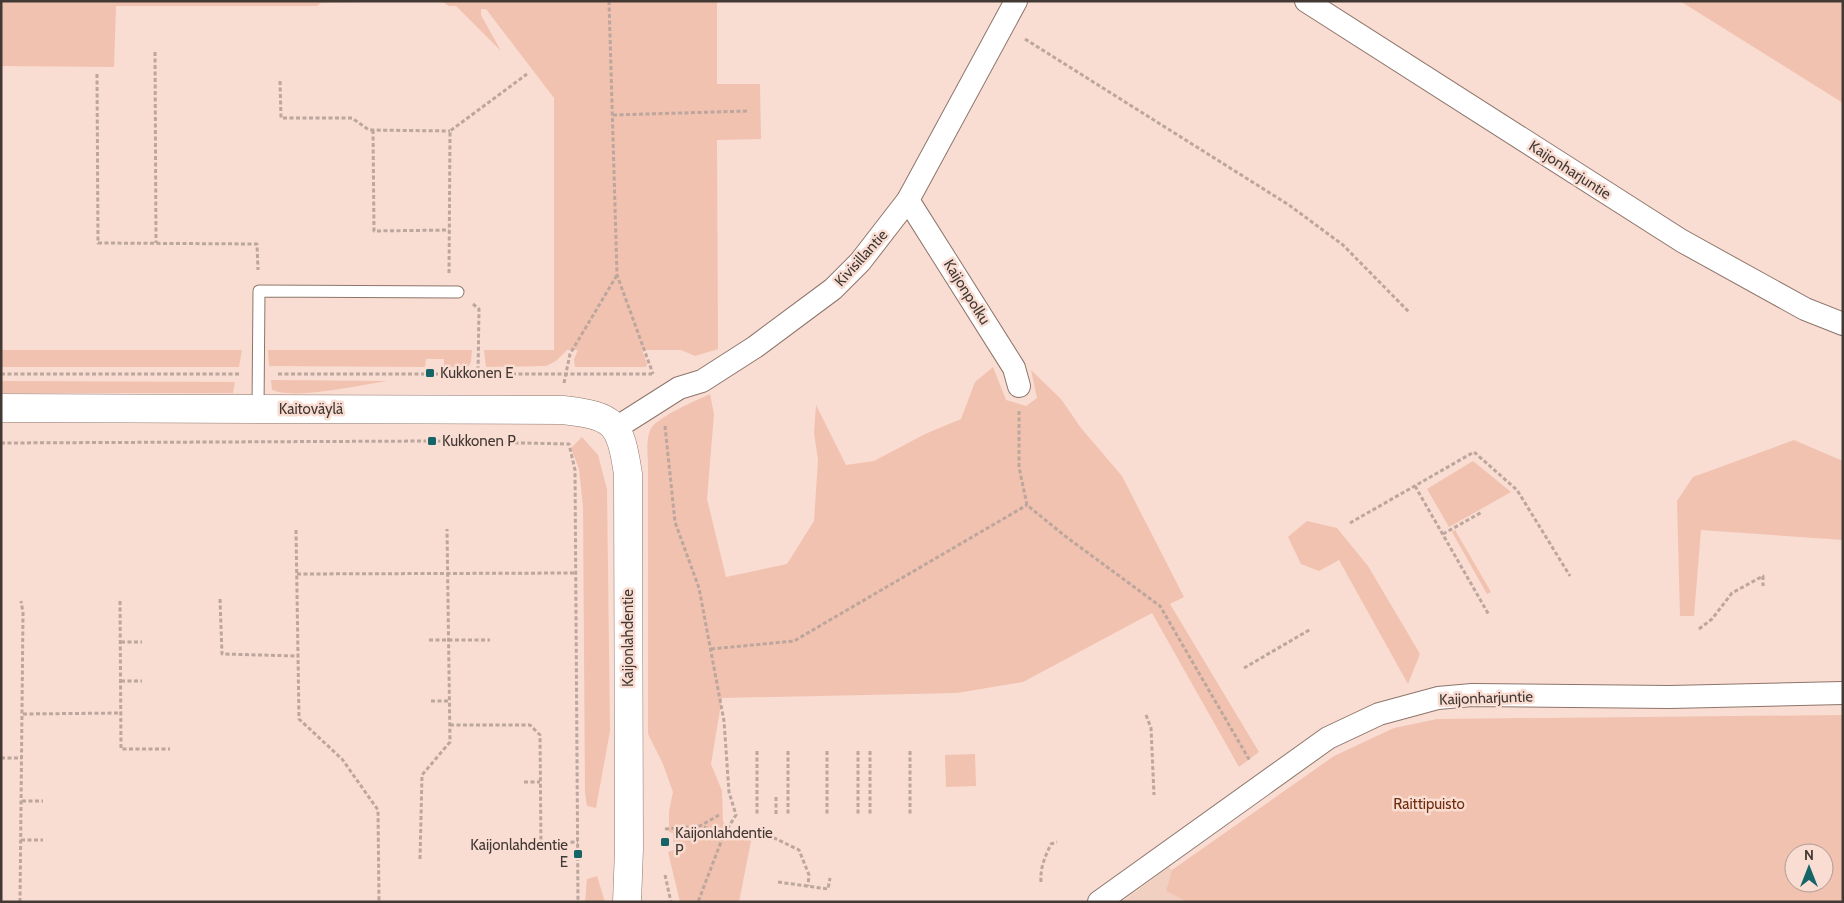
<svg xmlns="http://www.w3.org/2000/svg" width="1844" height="903" viewBox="0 0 1844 903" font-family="Cabin,sans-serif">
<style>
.built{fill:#f1cfc1}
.green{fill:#f1c2af;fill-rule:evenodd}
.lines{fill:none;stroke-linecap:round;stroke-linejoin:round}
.lane-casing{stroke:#8d756b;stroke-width:13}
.street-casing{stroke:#8d756b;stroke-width:24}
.secondary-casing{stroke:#8d756b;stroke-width:29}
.path{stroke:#bca69d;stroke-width:3;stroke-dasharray:4 2.5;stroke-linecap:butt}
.lane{stroke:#fff;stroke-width:11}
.street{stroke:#fff;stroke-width:22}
.secondary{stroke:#fff;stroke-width:28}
.poi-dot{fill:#156568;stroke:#f9ddd2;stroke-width:2}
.labels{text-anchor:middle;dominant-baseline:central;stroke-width:5;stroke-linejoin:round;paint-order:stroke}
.street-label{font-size:15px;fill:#433934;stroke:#f9ddd2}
.poi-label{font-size:15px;fill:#433934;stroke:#f9ddd2;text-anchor:start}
.park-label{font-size:15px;fill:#712e0e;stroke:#f9ddd2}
</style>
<rect width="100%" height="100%" fill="#f9ddd2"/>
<path class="built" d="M1169,867L1172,870L1166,891L1187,902H1122Z"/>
<g class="green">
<path d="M1,1H398L321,3L317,6H116L114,67L1,66Z"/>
<path d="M441,1H717V84H760L761,139L717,140L718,349L695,356L681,350H642L647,364L646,367H575L574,359L578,350H567L556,361L546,366L486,367L484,350H554V98L486,9H481V15L501,51L456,6H449Z"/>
<path d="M1680,1H1843V103Z"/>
<path d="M1,350H242L239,367H1Z"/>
<path d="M268,350H472L471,362L468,367H444V359H426L425,367L269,366Z"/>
<path d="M993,367L1006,400L1026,406L1037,398L1031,370L1061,399L1081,428L1122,476L1184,597L1170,604L1259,752L1239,767L1152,613L1023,682L957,693L722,698L711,764L722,791L723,821L728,833L752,836L739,902H680L668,852L674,850L673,833L669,832V811L673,792L663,764L648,734V466C648,455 645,437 652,427C660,416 697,400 710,394L714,414L707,499L726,577L787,564L814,521L818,460L814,433L816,405L846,465L874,461L925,434L961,419L975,382Z"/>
<path d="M271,380L387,381C360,385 296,400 272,390Z"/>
<path d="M1,381L235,382L233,393H1Z"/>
<path d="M582,437L598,455L607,489L610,731L596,808L587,806L585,793L583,507L579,469L571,448Z"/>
<path d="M1794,440L1843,461V540L1701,530L1694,616H1680L1677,501L1693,477Z"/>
<path d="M1473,461L1511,492L1449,527L1427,489Z"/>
<path d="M1307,521L1337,528L1368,566L1420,654L1408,684L1339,560L1319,571L1301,564L1288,537Z"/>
<path d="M1455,530L1491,592L1487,594L1452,532Z"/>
<path d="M1843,715V902H1187L1166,891L1172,870L1334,756L1394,728L1437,719ZM1794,853H1824V883H1794Z"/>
<path d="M975,754L976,786L946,787L945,755Z"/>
<path d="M597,876L605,902H585L587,879Z"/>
</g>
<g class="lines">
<g class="lane-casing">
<path id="lane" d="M258,409L259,291L458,292"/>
</g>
<g class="street-casing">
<g id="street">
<path d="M1306,1L1682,241L1805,309L1843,324"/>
<path d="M908,200L1014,368L1019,386"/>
<path d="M616,428L679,388L702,381L755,347L833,289L860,262L908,200L1016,1"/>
<path d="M1099,902L1328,738L1379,714L1438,698L1472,695L1670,697L1843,693"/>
</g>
</g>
<g class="secondary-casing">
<path id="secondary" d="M1,408L563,410C615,416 620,422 628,474L629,849L627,902"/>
</g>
<g class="path">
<path d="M609,1L617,275L653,374"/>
<path d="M1025,39L1289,205L1343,245L1409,312"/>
<path d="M155,52L156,243"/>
<path d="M97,74L98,243L257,244L258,270"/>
<path d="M280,81L281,118H352L369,130L450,131"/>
<path d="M613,115L748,111"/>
<path d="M373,130L374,231L449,230"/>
<path d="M449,273L450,131L527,74"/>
<path d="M473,304L479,309L478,374"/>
<path d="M1,374H239"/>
<path d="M278,374H652"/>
<path d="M564,383L570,354L617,275"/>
<path d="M1019,411V467L1027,505L1065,536L1160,606L1250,761"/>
<path d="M665,426L675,522L699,588L724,721L729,792L736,815L724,834L698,902"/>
<path d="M1,443L432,441L569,444L575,470L578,902"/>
<path d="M1415,486L1489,615"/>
<path d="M1350,523L1474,452L1517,490L1570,576"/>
<path d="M296,530L299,719L342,759L378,810L379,902"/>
<path d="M1443,534L1482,512"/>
<path d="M297,574L576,573"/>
<path d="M220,599L222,654L298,656"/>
<path d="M120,601L121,749H170"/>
<path d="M1699,629L1712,619L1732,593L1763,576V586"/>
<path d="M429,640H490"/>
<path d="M121,642H142"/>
<path d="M711,649L794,641L1027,505"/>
<path d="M1244,668L1311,629"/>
<path d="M121,681H142"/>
<path d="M431,701H449"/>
<path d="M23,714L122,713"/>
<path d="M1146,715L1151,728L1154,795"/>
<path d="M450,725H530L540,735L541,850"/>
<path d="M757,751V815"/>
<path d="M788,751V815"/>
<path d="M827,751V815"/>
<path d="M858,751V815"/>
<path d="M870,751V815"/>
<path d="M910,751V815"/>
<path d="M1,758H22"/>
<path d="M524,782H540"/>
<path d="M776,797V815"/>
<path d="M22,801H43"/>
<path d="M719,815L700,826L724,834H766L799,850L809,875L808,886"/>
<path d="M665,829L700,826"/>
<path d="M21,840H43"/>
<path d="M525,843L578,842"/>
<path d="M420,859L422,775L450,742L447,529"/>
<path d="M665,875L671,902"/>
<path d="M778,882L828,889L830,878"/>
<path d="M1041,882C1040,867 1045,857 1051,844L1057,842"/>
<path d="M20,902L23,613L21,601"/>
</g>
<use href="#lane" class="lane"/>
<use href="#street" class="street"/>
<use href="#secondary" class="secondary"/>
</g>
<g class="poi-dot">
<rect x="425" y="368" width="10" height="10" rx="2.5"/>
<rect x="427" y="436" width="10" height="10" rx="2.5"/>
<rect x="660" y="837" width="10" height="10" rx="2.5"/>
<rect x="573" y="849" width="10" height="10" rx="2.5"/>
</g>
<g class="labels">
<g class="street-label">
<text transform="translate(1570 170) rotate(33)">Kaijonharjuntie</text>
<text transform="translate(861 258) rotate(-48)">Kivisillantie</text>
<text transform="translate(967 292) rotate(58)">Kaijonpolku</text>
<text x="311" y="409">Kaitoväylä</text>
<text transform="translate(628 638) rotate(-90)">Kaijonlahdentie</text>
<text transform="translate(1486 698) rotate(-2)">Kaijonharjuntie</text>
</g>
<g class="poi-label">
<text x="440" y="373">Kukkonen E</text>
<text x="442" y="441">Kukkonen P</text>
<text x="675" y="833">Kaijonlahdentie<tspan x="675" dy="17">P</tspan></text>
<text x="568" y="845" text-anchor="end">Kaijonlahdentie<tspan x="568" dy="17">E</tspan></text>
</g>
<g class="park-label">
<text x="1429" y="804">Raittipuisto</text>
</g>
</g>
<rect width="1844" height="903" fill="none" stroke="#433934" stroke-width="5"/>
<g transform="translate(1809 868)"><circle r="24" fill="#f9ddd2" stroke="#b09b93"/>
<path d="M0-4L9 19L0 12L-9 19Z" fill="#156568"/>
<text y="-8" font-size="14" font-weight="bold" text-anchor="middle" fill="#433934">N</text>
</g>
</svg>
